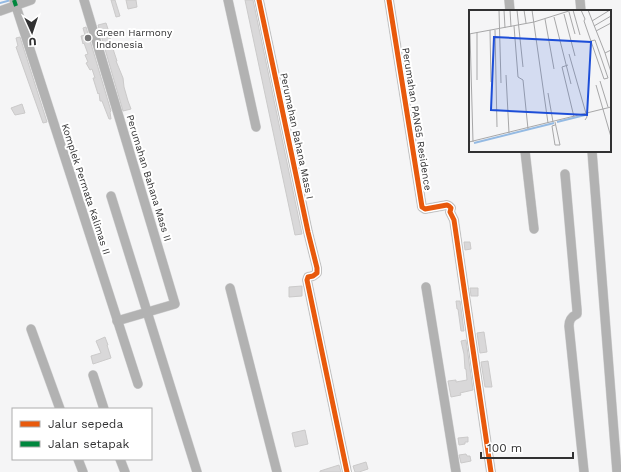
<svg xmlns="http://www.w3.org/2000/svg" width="621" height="472" viewBox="0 0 621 472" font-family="'Work Sans',sans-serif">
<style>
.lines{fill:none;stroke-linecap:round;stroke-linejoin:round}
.stream{stroke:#94bae3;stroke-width:2}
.building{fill:#d9d8d9;stroke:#cbcaca}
.minor-casing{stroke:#d2d2d3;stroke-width:10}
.minor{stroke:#b2b2b2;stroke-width:9}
.quiet{stroke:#00873e;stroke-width:4;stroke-dasharray:8 4;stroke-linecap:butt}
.cycleway-casing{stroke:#fff;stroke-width:8}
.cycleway{stroke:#e8590c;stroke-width:5}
.poi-dot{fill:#767677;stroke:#fff;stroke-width:1.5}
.labels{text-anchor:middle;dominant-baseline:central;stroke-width:4;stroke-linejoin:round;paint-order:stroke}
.poi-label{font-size:10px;fill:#313132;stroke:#fff;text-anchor:start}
.street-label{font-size:10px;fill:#313132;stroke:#fff}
.inset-river{fill:none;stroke:#94bae3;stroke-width:2}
.inset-road{fill:none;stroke:#a7a7a8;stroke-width:1}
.view{fill:#1d4ed8;fill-opacity:0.15;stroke:#1d4ed8;stroke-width:2}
.inset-edge{fill:none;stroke:#313132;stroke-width:2}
</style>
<rect width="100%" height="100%" fill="#f5f5f6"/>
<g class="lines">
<path class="stream" d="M0,3L11,0"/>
</g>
<g class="building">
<path d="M111,0H115L120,16L116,17Z"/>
<path d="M126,0H136L137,7L128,9Z"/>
<path d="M245,0H253L302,234L295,235Z"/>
<path d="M106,23L108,29L107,30L111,37L110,38L114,52L117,61H116L123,78L124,87L128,101L131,109L123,111L98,25Z"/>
<path d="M86,27L111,111L110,112L111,119H109L102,101H100L99,93L98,94L93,78H95L92,69L90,70L86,63L88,62L85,55L88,54L84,43L83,44L81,36L85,35L83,28Z"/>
<path d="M20,37L47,122L43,123L16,47L18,46L16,38Z"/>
<path d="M22,104L25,113L15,115L11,108Z"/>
<path d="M464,242H470L471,249L465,250Z"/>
<path d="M302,286V296L289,297V287Z"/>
<path d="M470,288H478V296H471Z"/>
<path d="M456,301H460L464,331H461L458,309H457Z"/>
<path d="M484,332L487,352L480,353L477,333Z"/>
<path d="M105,337L108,345H107L111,358L93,364L91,356L101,353L96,341Z"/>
<path d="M466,340L473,390L460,393L461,395L451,397L448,381L456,380V382L467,380L466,369H465L464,354L461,341Z"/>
<path d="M488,361L492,387H485L481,362Z"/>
<path d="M305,430L308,444L295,447L292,433Z"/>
<path d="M468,437V442H465V444L459,445L458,438Z"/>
<path d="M466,454L467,456H470L471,461L461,463L459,455Z"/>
<path d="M366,462L368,469L359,472H355L353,466Z"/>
<path d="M339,465L341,472H320V471Z"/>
</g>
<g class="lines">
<g class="minor-casing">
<g id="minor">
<path d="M14,0L138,384"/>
<path d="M84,0L175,304L117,321"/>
<path d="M228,0L256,127"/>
<path d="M259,0L308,232L317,268V273L313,276L308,277L307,280L347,472"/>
<path d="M389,0L422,207L425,209L447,205L449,206L451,208L450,212L454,220L491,472"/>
<path d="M509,0L510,11"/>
<path d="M580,0L581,11"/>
<path d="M0,11L31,0"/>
<path d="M525,151L534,229"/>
<path d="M592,151L617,472"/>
<path d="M565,174L577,310V314C571,317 569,320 569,326L584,472"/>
<path d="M111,196L197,472"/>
<path d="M426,287L456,472"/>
<path d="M230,288L277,472"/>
<path d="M31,329L60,409"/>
<path d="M93,375L104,409"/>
<path d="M78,459L83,472"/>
<path d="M120,459L125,472"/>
</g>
</g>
<use href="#minor" class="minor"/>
<path class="quiet" d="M14,0L16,6"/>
<g class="cycleway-casing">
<g id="cycleway">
<path d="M259,0L308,232L317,268V273L313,276L308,277L307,280L347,472"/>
<path d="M389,0L422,207L425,209L447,205L449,206L451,208L450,212L454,220L491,472"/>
</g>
</g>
<use href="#cycleway" class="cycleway"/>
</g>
<circle class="poi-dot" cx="88" cy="38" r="4"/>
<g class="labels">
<g class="poi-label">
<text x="96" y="32">Green Harmony<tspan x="96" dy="12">Indonesia</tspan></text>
</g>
<g class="street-label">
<text transform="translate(417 119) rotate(81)">Perumahan PANG5 Residence</text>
<text transform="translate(297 136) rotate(78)">Perumahan Bahana Mass I</text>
<text transform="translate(149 178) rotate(73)">Perumahan Bahana Mass II</text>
<text transform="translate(86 189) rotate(72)">Komplek Permata Kalimas II</text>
</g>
</g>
<g transform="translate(469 10)">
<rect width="142" height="142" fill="#f5f5f6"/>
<path class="inset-river" d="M88,112L116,105M5,133L85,113"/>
<path class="inset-road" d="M30,0L32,73M35,0L36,18M41,0L42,17M48,0L54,57M55,0L57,13M63,0L79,113M104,0L111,25M112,0L116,9L115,11L135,69L139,68L126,30L122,31M119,0L136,43L142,40M100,2L106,24M95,4L106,46M85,7L102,74M76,9L85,59M123,11L141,0M45,16L49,67L54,70L59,119M125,16L142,6M21,20L22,72M26,20L28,117M127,21L142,13M8,22V70M0,24L65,12L103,0M1,24L4,132M136,43L142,62M100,44L118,107L116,110M99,55L93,57L105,107M37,65L40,123M131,71L139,97M127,75L142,127M79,83L84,112M86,112L91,135H86L83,116L86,115M0,132L142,97"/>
<path class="view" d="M25,27L122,32L118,105L22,100Z"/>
<rect width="142" height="142" class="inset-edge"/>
</g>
<rect x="12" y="408" width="140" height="52" fill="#ffffff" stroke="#adadad"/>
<rect x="20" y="421" width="20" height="6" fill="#e8590c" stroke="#adadad"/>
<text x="48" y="428" font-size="12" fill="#313132">Jalur sepeda</text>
<rect x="20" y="441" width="20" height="6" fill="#00873e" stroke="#adadad"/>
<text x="48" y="448" font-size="12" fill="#313132">Jalan setapak</text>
<g transform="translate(32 32) rotate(177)" stroke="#ffffff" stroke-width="3" paint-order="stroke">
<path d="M0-3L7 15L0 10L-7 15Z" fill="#313132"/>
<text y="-6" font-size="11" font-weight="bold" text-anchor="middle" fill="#313132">U</text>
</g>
<path d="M481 452v6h92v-6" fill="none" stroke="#313132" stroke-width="2"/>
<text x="487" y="452" font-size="12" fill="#313132" stroke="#ffffff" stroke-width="3" paint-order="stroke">100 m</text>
</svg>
